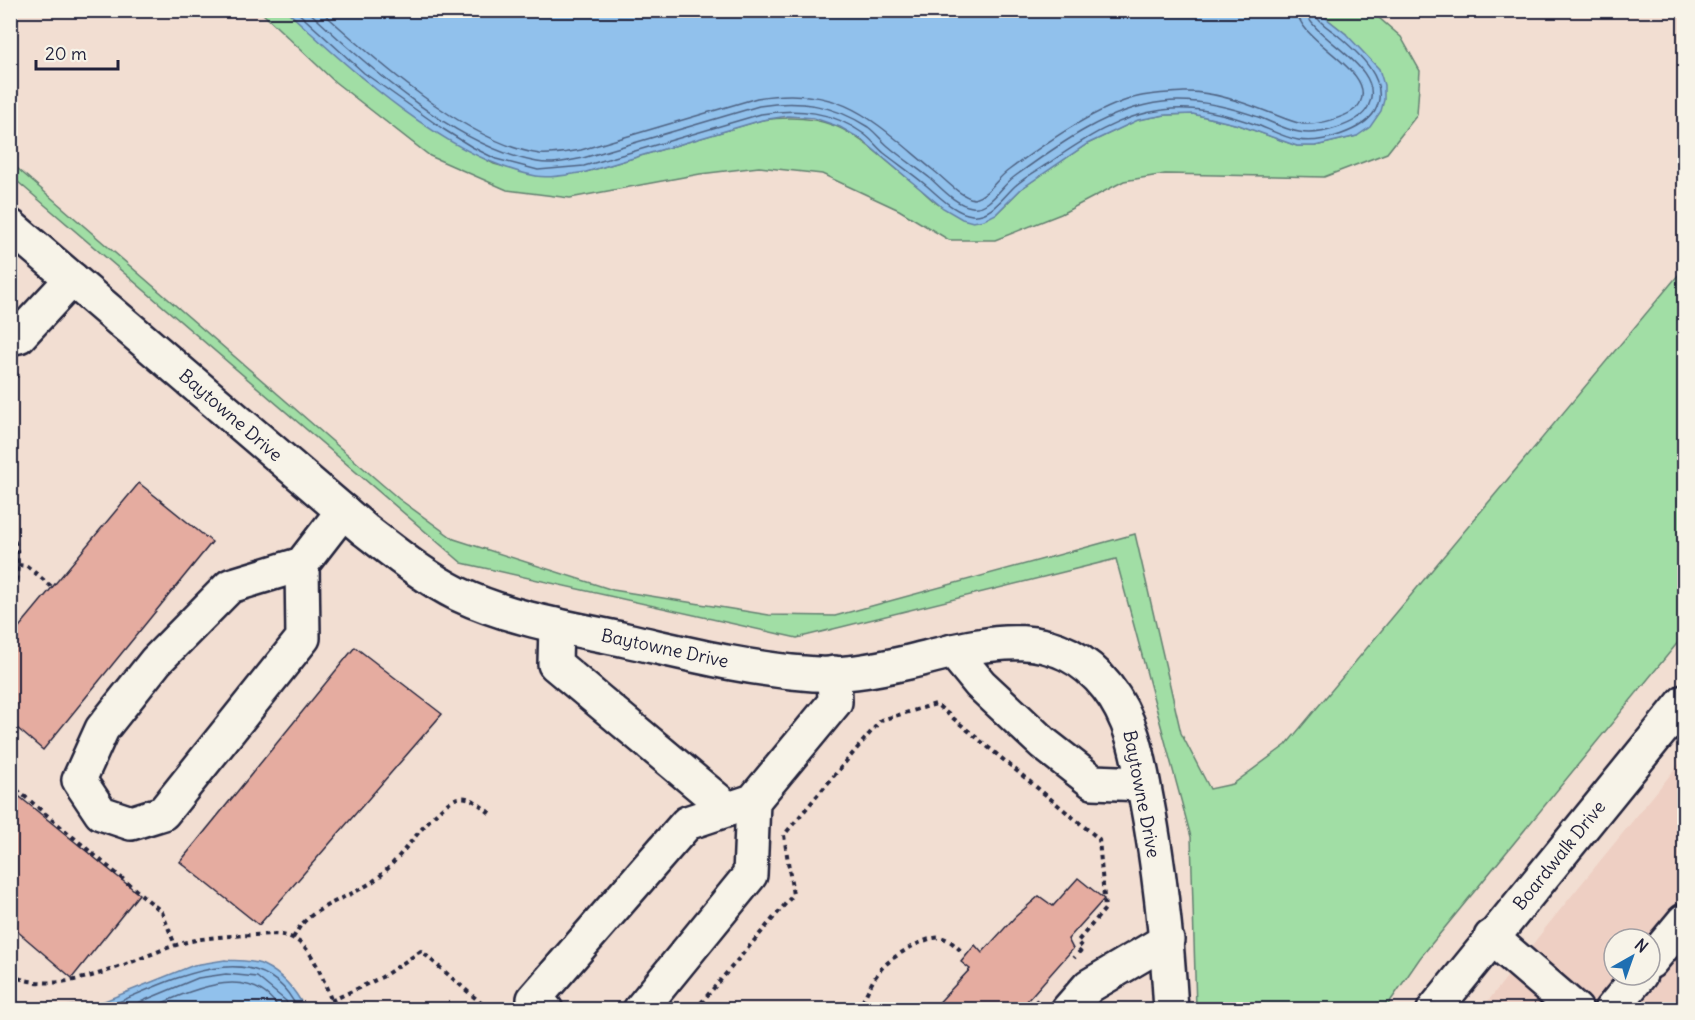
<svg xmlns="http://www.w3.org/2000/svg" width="1695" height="1020" viewBox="0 0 1695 1020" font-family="Delius,sans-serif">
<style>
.built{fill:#eecfc3;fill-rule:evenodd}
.green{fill:#a1dea5;stroke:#628070;stroke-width:1.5}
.water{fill:#91c1ec;stroke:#6581a5;stroke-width:1.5}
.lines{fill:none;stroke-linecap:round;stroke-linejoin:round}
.shore{stroke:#4e6282;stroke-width:1.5}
.building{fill:#e5aca0;stroke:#22223b;stroke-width:1.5}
.minor-casing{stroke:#22223b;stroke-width:38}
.path{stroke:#22223b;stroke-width:4;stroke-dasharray:4.5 4.5;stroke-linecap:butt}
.minor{stroke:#f7f3e8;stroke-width:33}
.labels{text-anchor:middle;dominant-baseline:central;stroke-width:4.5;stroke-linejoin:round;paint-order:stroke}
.street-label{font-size:18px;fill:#22223b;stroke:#f7f3e8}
</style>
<rect width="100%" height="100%" fill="#f2ded2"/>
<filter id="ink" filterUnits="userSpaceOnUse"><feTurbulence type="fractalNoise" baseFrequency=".0167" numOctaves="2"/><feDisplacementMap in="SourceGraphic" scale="12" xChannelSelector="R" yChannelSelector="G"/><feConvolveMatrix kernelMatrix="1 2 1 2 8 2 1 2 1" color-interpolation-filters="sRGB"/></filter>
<g filter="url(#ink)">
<path class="built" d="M1684,758V1009L1481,1010L1547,926ZM1614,939H1650V975H1614Z"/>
<g class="green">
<path d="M260,11H287L361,77L440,134L494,164L538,176L586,172L762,120C840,109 860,141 916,185C925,192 935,205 945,208C961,213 980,212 996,214L1021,189L1087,144L1137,120L1165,115L1193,114L1239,125L1297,146H1315L1357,136L1346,34L1317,11H1371L1401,37L1420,71L1417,115L1387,153L1324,177L1165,174L1124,181L1061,214L995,240H949L899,210L822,174L759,167L700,174L570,198L507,190L430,156L335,82Z"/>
<path d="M10,162L399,499L454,539L613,590L769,615L835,616L1135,534L1181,733L1210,789L1233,784L1286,745L1684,268V635L1420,958L1385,1009H1196L1191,837L1116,559L797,638L462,563L11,176Z"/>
</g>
<g class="water">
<path d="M287,11H1317L1346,34L1379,69L1384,85V100L1381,111L1370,127L1357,136L1315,146H1297L1239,125L1193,114L1165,115L1138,120L1087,144L1021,189L996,214L984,220L973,222L962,219L943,208L861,139L840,127L814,118L788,116L762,120L586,172C570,174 551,179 536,176C448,159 351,71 287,11Z"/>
<path d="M225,960C236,961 253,960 263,965C282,974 296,991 305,1009H52L102,1002L194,965Z"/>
</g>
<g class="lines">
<g class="shore">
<path d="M295,10L364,73L443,129L472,147L496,159L538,170L584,166L761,114C799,108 832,111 864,134C872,140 877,147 884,153C898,164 913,174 927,186C940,197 955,213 972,215C991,217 1003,197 1015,186C1025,177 1038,170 1049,163C1084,139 1120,115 1163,110C1196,105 1229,115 1260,126C1272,131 1286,138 1298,140C1321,144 1363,131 1375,111C1392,80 1355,50 1335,33C1327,27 1315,20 1314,10"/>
<path d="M307,10C367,65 455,147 537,162C552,165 568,161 583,158L759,106C800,100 832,104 868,127C875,132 881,140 888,146C902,158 917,168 931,179C942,189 956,205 972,207C990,210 1001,186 1014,177C1058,145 1108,108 1163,102C1196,98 1230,107 1261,118C1273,123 1286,130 1299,132C1318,136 1359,125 1368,107C1389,66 1308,38 1306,10"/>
<path d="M320,10C373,58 468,144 540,154C553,155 568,152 581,150L757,98C843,84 872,120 933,170C946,180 958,195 974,199C989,195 997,178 1009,170C1044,144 1089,112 1130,99C1147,93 1167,93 1184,92C1212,91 1243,102 1268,112C1279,116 1291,122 1303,124C1318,125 1353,117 1360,103C1377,70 1298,42 1297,10"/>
<path d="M95,1010L104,1008C163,985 260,927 298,1010"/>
<path d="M121,1010L198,978L226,974L257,977L286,1001L290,1010"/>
<path d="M146,1010C187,993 249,959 280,1010"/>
</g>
</g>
<g class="building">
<path d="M139,483L212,542L43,750L10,722V638Z"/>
<path d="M355,647L442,714L259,925L180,862Z"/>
<path d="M10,789L139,894L72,978L10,925Z"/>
<path d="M1078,878L1104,899L1068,939L1073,949L1019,1010H932L970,969L961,962L975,945L982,953L1015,917L1039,896L1053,906Z"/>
</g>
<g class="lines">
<g class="minor-casing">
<g id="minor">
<path d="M10,226L365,530C395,553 424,577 458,594C511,619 569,628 626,640C685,653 743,668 803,673C838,677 874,670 909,662C979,645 1053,619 1107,687C1134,721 1139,761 1147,803C1160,871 1167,940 1171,1010"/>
<path d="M10,338L19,336L72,279"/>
<path d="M302,564L230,586L156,661L102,729L79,780L101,813L131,823L163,813L303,638L302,564L343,511"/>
<path d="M556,625L555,664L728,809"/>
<path d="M953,651L980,684L1043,743L1093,782L1143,784"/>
<path d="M1491,937L1576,1010"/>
<path d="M1650,962L1684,921"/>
<path d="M546,1010L534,999L687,823L753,801L835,702L834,673"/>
<path d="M640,1010L750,875L753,801"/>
<path d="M1068,1010L1089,986L1167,940"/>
<path d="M1434,1010L1684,702"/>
<path d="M1611,1010L1640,975"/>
</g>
</g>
<g class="path">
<path d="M10,384L19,373"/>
<path d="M10,533C21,546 20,581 10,594"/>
<path d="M18,565L27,566L52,587"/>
<path d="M10,784L162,912L175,945"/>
<path d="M293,938C296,933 299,927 303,923C324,901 359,895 381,875C401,858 437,803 458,798C471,795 480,806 490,813"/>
<path d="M10,975C63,998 124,963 173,946C199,937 228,936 254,935C270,934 286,932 299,942C316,954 327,990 335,1010"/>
<path d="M331,1001L382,977L421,951L489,1010"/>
<path d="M695,1010L793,895L784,835L881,720L936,704L1099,839L1105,909L1077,942L1083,948L1074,958"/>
<path d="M859,1010C865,996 872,980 882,968C892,957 927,934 943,938C950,940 957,947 962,952"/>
<path d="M1029,1010L1040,997"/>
</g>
<use href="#minor" class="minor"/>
</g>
</g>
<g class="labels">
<g class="street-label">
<text transform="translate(231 415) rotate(41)">Baytowne Drive</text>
<text transform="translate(665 648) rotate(12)">Baytowne Drive</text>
<text transform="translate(1142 794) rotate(79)">Baytowne Drive</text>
<text transform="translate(1559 855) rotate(-51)">Boardwalk Drive</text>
</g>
</g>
<rect width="1695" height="1020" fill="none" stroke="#f7f3e8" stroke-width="36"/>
<rect x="18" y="18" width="1659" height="984" fill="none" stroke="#22223b" stroke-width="2" filter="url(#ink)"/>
<g transform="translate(1632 957) rotate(40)"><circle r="28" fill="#f7f3e8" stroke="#a29fa3" stroke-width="1.5"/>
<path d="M0-4.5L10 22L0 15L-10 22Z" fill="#1f6fb2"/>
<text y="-9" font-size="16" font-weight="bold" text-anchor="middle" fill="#22223b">N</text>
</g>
<path d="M36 60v9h82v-9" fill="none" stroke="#22223b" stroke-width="3"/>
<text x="45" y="60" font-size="18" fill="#22223b" stroke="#f7f3e8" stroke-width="4.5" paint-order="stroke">20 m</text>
</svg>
